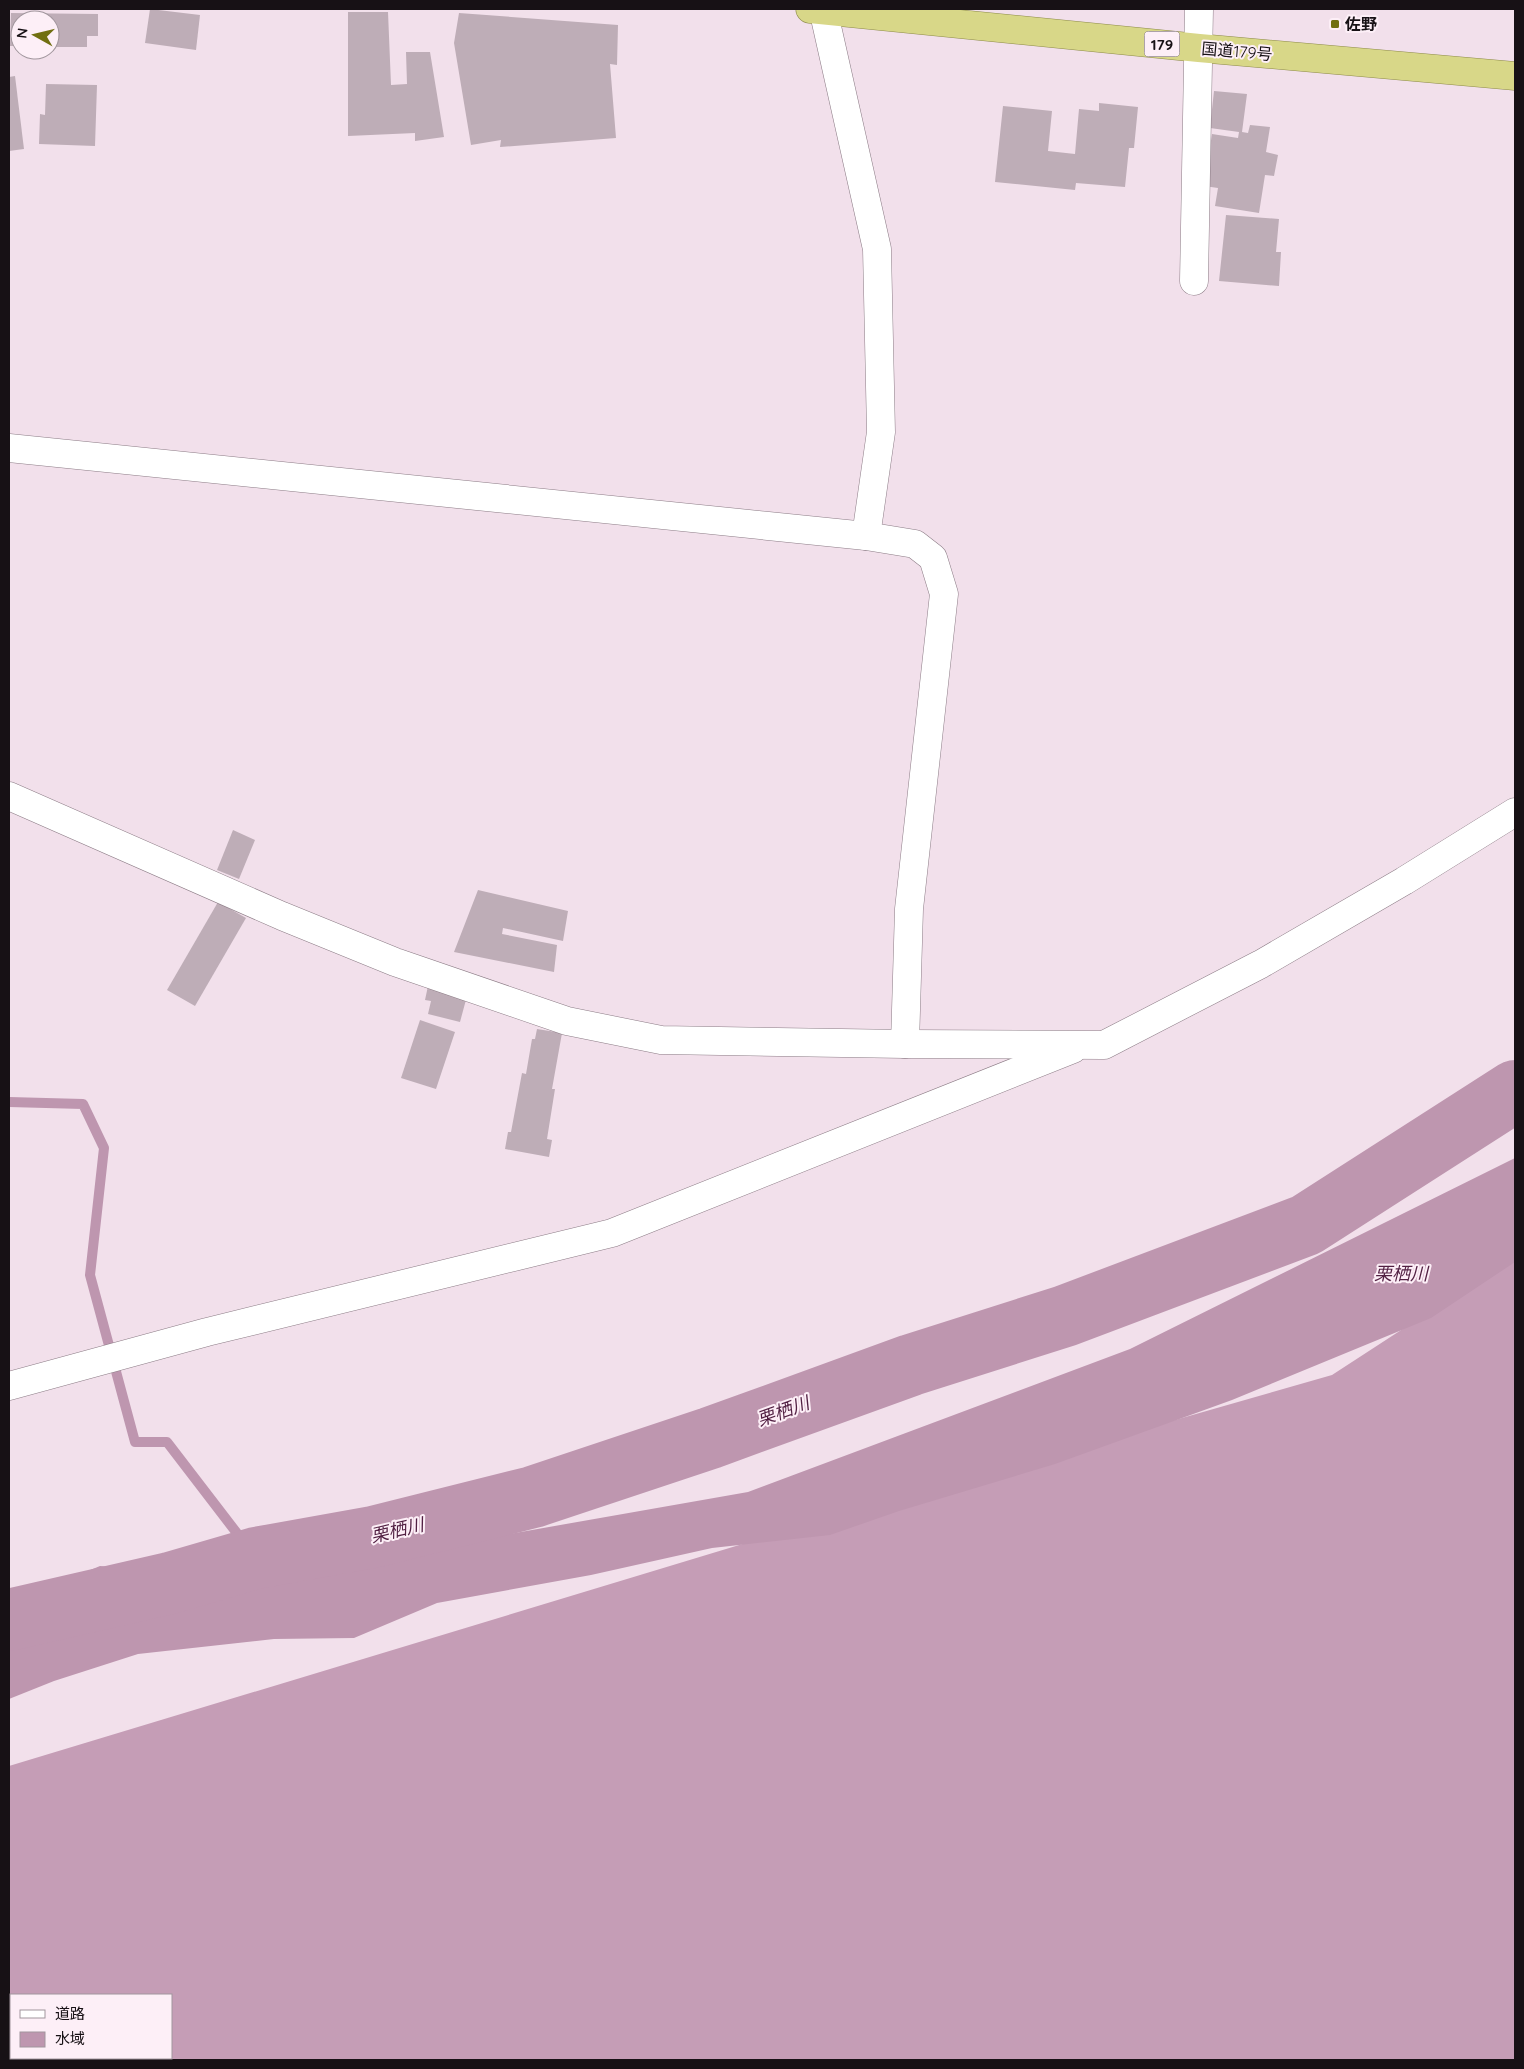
<svg xmlns="http://www.w3.org/2000/svg" width="1524" height="2069" viewBox="0 0 1524 2069" font-family="Quicksand,'Noto Sans JP',sans-serif">
<style>
.forest{fill:#c59db6;fill-rule:evenodd}
.water{fill:#be96af}
.lines{fill:none;stroke-linecap:round;stroke-linejoin:round}
.stream{stroke:#be96af;stroke-width:10}
.river{stroke:#be96af;stroke-width:62}
.building{fill:#beadb7}
.minor-casing{stroke:#8c7c86;stroke-width:29}
.trunk-casing{stroke:#8e8b4c;stroke-width:29}
.minor{stroke:#fff;stroke-width:28}
.trunk{stroke:#d8d788;stroke-width:28}
.poi-dot{fill:#716f11;stroke:#fdeff7;stroke-width:2}
.labels{text-anchor:middle;dominant-baseline:central;stroke-width:4;stroke-linejoin:round;paint-order:stroke}
.shield{fill:#fdeff7;stroke:#5c5459;stroke-width:1}
.shield-label{font-size:15px;font-weight:bold;fill:#171115}
.poi-label{font-size:16px;font-weight:bold;fill:#171115;stroke:#fdeff7;text-anchor:start}
.street-label{font-size:16px;fill:#171115;stroke:#fdeff7}
.water-label{font-size:18px;font-style:italic;fill:#511f42;stroke:#fdeff7}
</style>
<rect width="100%" height="100%" fill="#f2e0eb"/>
<path class="forest" d="M1515,1256V2060H9V1766L766,1537L1332,1375ZM11,1995H171V2058H11Z"/>
<path class="water" d="M1515,1158V1262L1431,1318L1232,1400L1055,1464L899,1511L830,1535L712,1548L591,1575L437,1603L354,1638L274,1639L138,1654L54,1681L9,1699V1604L100,1566L253,1579L748,1492L1130,1349Z"/>
<g class="lines">
<path class="stream" d="M9,1102L83,1104L104,1148L90,1275L135,1442H167L256,1558"/>
<path class="river" d="M9,1620L170,1583L256,1558L373,1537L533,1497L710,1438L911,1365L1065,1316L1306,1225L1515,1091"/>
</g>
<g class="building">
<path d="M150,9L200,15L196,50L145,43Z"/>
<path d="M348,12H388L391,85L407,84L406,52H430L444,137L415,141V133L348,136Z"/>
<path d="M11,13L98,14V36H87V47H50V20H20V46H10Z"/>
<path d="M459,13L618,25L617,65L610,64L616,138L500,147L501,140L471,145L454,43Z"/>
<path d="M15,76L24,149L9,151V77Z"/>
<path d="M46,84L97,85L95,146L39,144L40,114L45,115Z"/>
<path d="M1214,91L1247,94L1242,132L1248,133L1250,125L1270,127L1266,152L1278,155L1274,176L1265,175L1259,213L1215,206L1218,188L1204,186L1212,134L1238,138L1239,132L1210,128Z"/>
<path d="M1099,103L1138,107L1134,148H1129L1125,187L1076,183L1075,190L995,182L1003,106L1052,111L1048,151L1075,154L1079,109L1099,111Z"/>
<path d="M1226,215L1279,219L1276,252H1281L1279,286L1219,281Z"/>
<path d="M233,830L255,840L239,879L217,870Z"/>
<path d="M478,890L568,911L563,941L503,928L502,934L557,945L554,972L454,952Z"/>
<path d="M218,902L246,918L195,1006L167,990Z"/>
<path d="M428,986L467,996L460,1022L428,1014L431,1001L425,1000Z"/>
<path d="M420,1020L455,1032L436,1089L401,1078Z"/>
<path d="M537,1029L562,1033L552,1089H555L547,1139L552,1140L549,1157L505,1149L508,1132H511L522,1073L526,1074L532,1039H535Z"/>
</g>
<g class="lines">
<g class="minor-casing">
<g id="minor">
<path d="M823,9L877,249L881,432L866,536"/>
<path d="M1194,281L1199,9"/>
<path d="M9,448L866,536L915,544L933,558L944,594L909,909L905,1044"/>
<path d="M9,796L282,916L395,962L567,1021L661,1040L905,1044L1104,1045L1261,964L1404,881L1515,812"/>
<path d="M9,1386L207,1332L612,1233L1073,1049"/>
</g>
</g>
<g class="trunk-casing">
<path id="trunk" d="M810,9L1199,48L1515,76"/>
</g>
<use href="#minor" class="minor"/>
<use href="#trunk" class="trunk"/>
</g>
<rect class="poi-dot" x="1330" y="19" width="10" height="10" rx="2.5"/>
<g class="labels">
<rect class="shield" x="1144.5" y="31.5" width="35" height="25" rx="4"/>
<g class="shield-label">
<text x="1162" y="44">179</text>
</g>
<g class="poi-label">
<text x="1345" y="24">佐野</text>
</g>
<g class="street-label">
<text transform="translate(1237 51) rotate(5)">国道179号</text>
</g>
<g class="water-label">
<text x="1401" y="1273">栗栖川</text>
<text transform="translate(783 1411) rotate(-20)">栗栖川</text>
<text transform="translate(397 1530) rotate(-13)">栗栖川</text>
</g>
</g>
<rect width="1524" height="2069" fill="none" stroke="#171115" stroke-width="20"/>
<rect x="10" y="1994" width="162" height="65" fill="#fdeff7" stroke="#a1969d"/>
<rect x="20" y="2010" width="25" height="8" fill="#ffffff" stroke="#a1969d"/>
<text x="55" y="2019" font-size="15" fill="#171115">道路</text>
<rect x="20" y="2032" width="25" height="15" fill="#be96af" stroke="#a1969d"/>
<text x="55" y="2044" font-size="15" fill="#171115">水域</text>
<g transform="translate(35 35) rotate(278)"><circle r="24" fill="#fdeff7" stroke="#a1969d"/>
<path d="M0-4L9 19L0 12L-9 19Z" fill="#716f11"/>
<text y="-8" font-size="14" font-weight="bold" text-anchor="middle" fill="#171115">N</text>
</g>
</svg>
